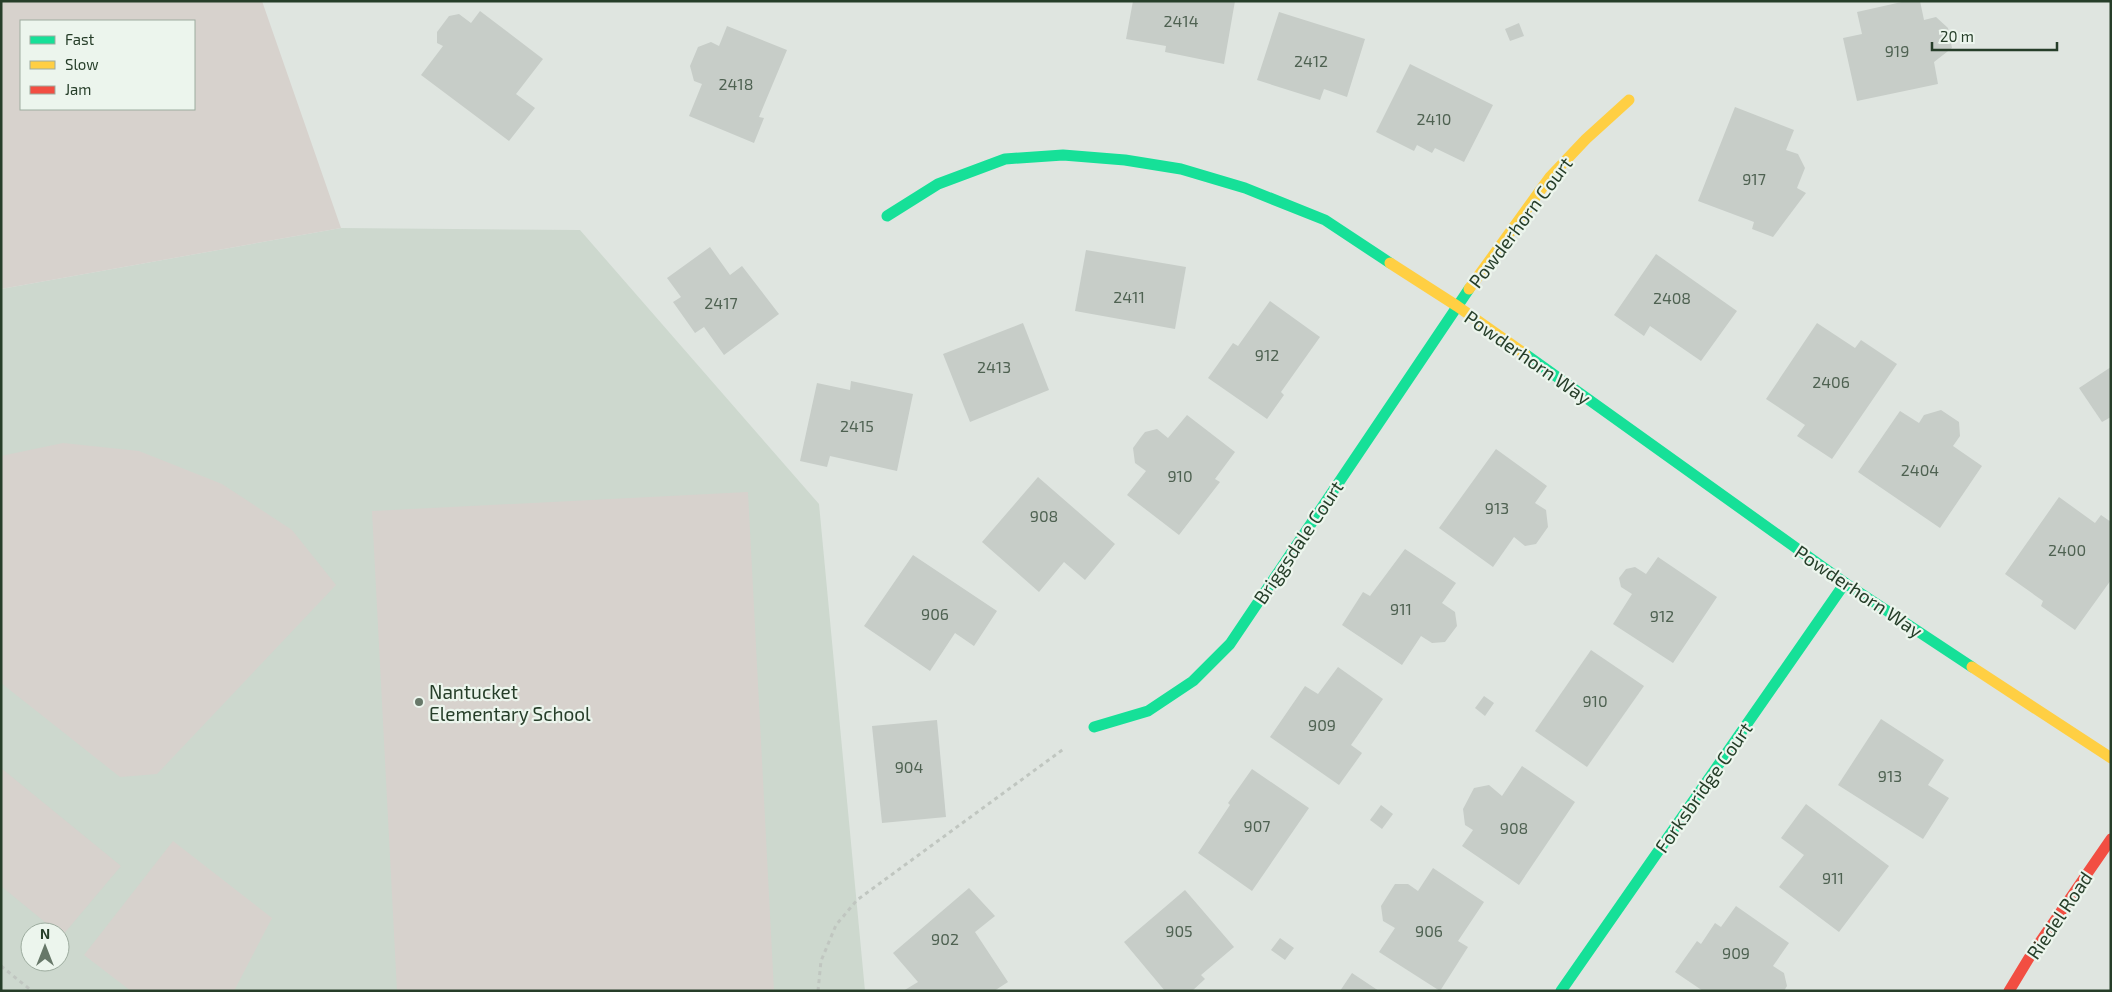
<svg xmlns="http://www.w3.org/2000/svg" width="2112" height="992" viewBox="0 0 2112 992" font-family="'Exo 2',sans-serif">
<style>
.built{fill:#cdd8ce;fill-rule:evenodd}
.green{fill:#d7d2cd;fill-rule:evenodd}
.building{fill:#c7cdc8}
.lines{fill:none;stroke-linecap:round;stroke-linejoin:round}
.path{stroke:#c0c6c0;stroke-width:3;stroke-dasharray:4 4;stroke-linecap:butt}
.fast{stroke:#16e098;stroke-width:11}
.slow{stroke:#ffcf43;stroke-width:11}
.jam{stroke:#f24e42;stroke-width:11}
.poi-dot{fill:#677869;stroke:#ecf5ed;stroke-width:2}
.labels{text-anchor:middle;dominant-baseline:central;stroke-width:4.5;stroke-linejoin:round;paint-order:stroke}
.number-label{font-size:16px;fill:#4f6252}
.street-label{font-size:19px;fill:#263e29;stroke:#ecf5ed}
.poi-label{font-size:19px;fill:#263e29;stroke:#ecf5ed;text-anchor:start}
</style>
<rect width="100%" height="100%" fill="#dfe5e0"/>
<path class="built" d="M341,228L580,230L819,504L865,991H1V289ZM30,932H60V962H30Z"/>
<g class="green">
<path d="M1,1H262L341,228L1,289ZM21,21H194V109H21Z"/>
<path d="M63,443L139,451L222,484L292,530L336,585L157,774L120,777L1,683V456Z"/>
<path d="M748,492L774,991H397L372,511Z"/>
<path d="M1,768L121,866L62,936L60,932H57L1,886Z"/>
<path d="M173,841L272,918L234,991H131L84,955Z"/>
</g>
<g class="building">
<path d="M1133,1H1235L1224,64L1165,52L1166,46L1126,39Z"/>
<path d="M1906,1H1920L1924,20L1936,17L1948,28L1952,48L1934,62L1938,84L1857,101L1843,38L1862,34L1857,12Z"/>
<path d="M480,11L543,59L516,94L535,108L509,141L421,75L443,46L437,43V32L449,16L459,14L471,23Z"/>
<path d="M1279,12L1365,39L1347,97L1324,89L1320,100L1257,80Z"/>
<path d="M1519,23L1524,36L1510,41L1505,29Z"/>
<path d="M727,26L787,50L759,117L764,118L754,143L689,116L702,84L694,81L690,66L698,47L711,42L719,46Z"/>
<path d="M1410,64L1493,105L1464,162L1435,148L1432,153L1417,145L1414,151L1376,132Z"/>
<path d="M1735,107L1794,130L1786,150L1798,154L1805,168L1797,188L1806,193L1773,237L1752,229L1754,222L1698,201Z"/>
<path d="M710,247L730,275L742,266L779,314L724,355L704,327L695,333L673,302L681,297L667,278Z"/>
<path d="M1086,250L1186,267L1175,329L1075,311Z"/>
<path d="M1656,254L1737,311L1701,361L1650,326L1644,336L1614,315Z"/>
<path d="M1270,301L1320,337L1281,392L1284,395L1267,419L1208,378L1233,343L1238,346Z"/>
<path d="M1023,323L1049,390L970,422L943,354Z"/>
<path d="M1817,323L1855,348L1861,340L1897,364L1832,459L1797,436L1805,425L1766,399Z"/>
<path d="M2111,367V417L2102,422L2079,388Z"/>
<path d="M851,381L913,394L897,471L830,456L827,467L800,461L817,383L850,390Z"/>
<path d="M1941,410L1959,422L1960,436L1953,446L1982,466L1940,528L1858,472L1900,411L1919,423L1924,415Z"/>
<path d="M1187,415L1235,452L1215,479L1220,482L1179,535L1127,495L1146,471L1135,463L1133,448L1141,437L1145,432L1157,429L1168,438Z"/>
<path d="M1496,449L1547,486L1535,503L1546,510L1548,527L1536,544L1525,546L1514,537L1493,567L1439,528Z"/>
<path d="M1038,477L1115,544L1085,580L1064,562L1039,592L982,542Z"/>
<path d="M2059,497L2095,523L2101,515L2111,522V580L2075,630L2041,606L2043,601L2005,574Z"/>
<path d="M1405,549L1456,583L1442,603L1455,612L1457,626L1445,642L1432,643L1421,636L1402,665L1342,625L1363,592L1370,596Z"/>
<path d="M913,555L997,611L974,646L955,633L930,671L864,626Z"/>
<path d="M1658,557L1717,597L1673,663L1613,624L1632,594L1621,587L1619,578L1626,569L1635,567L1646,574Z"/>
<path d="M1591,650L1644,686L1587,767L1535,731Z"/>
<path d="M1338,667L1383,699L1351,745L1362,753L1339,785L1270,737L1305,686L1318,694Z"/>
<path d="M1484,696L1494,703L1485,716L1475,708Z"/>
<path d="M1881,719L1944,760L1928,785L1949,798L1923,839L1838,785Z"/>
<path d="M937,720L946,817L882,823L872,726Z"/>
<path d="M1522,766L1575,802L1519,885L1462,846L1473,830L1465,825L1463,809L1474,788L1489,785L1502,796Z"/>
<path d="M1252,769L1309,808L1252,891L1198,853L1230,805L1228,803Z"/>
<path d="M1806,804L1889,866L1839,932L1779,887L1804,855L1781,838Z"/>
<path d="M1381,805L1393,814L1382,829L1370,820Z"/>
<path d="M1433,868L1484,902L1458,941L1468,947L1440,991L1379,952L1395,928L1383,921L1381,906L1395,884H1408L1418,891Z"/>
<path d="M969,888L995,916L975,932L1008,982L994,991H903L918,982L893,953Z"/>
<path d="M1185,890L1234,947L1201,975L1205,979L1192,991H1165L1124,942Z"/>
<path d="M1736,906L1789,943L1773,966L1784,973L1787,986L1784,991H1703L1675,972L1697,941L1701,944L1715,923L1721,927Z"/>
<path d="M1280,938L1294,948L1285,960L1271,950Z"/>
<path d="M1352,973L1379,991H1340Z"/>
</g>
<g class="lines">
<g class="path">
<path d="M1,966L32,991"/>
<path d="M818,991L821,961L836,925L857,900L1065,748"/>
</g>
<g class="fast">
<path d="M887,216L938,184L1005,159L1063,155L1125,160L1181,169L1245,188L1325,220L1390,263"/>
<path d="M1525,354L1845,583L1972,667"/>
<path d="M1094,727L1148,711L1193,681L1230,644L1469,289"/>
<path d="M1561,991L1845,583"/>
</g>
<g class="slow">
<path d="M1390,263L1457,306L1525,354"/>
<path d="M1469,289L1550,177L1586,139L1629,100"/>
<path d="M1972,667L2111,758"/>
</g>
<path class="jam" d="M2009,991L2029,958L2111,839"/>
</g>
<circle class="poi-dot" cx="419" cy="702" r="5"/>
<g class="labels">
<g class="number-label">
<text x="1181" y="20">2414</text>
<text x="1897" y="50">919</text>
<text x="1311" y="60">2412</text>
<text x="736" y="83">2418</text>
<text x="1434" y="118">2410</text>
<text x="1754" y="178">917</text>
<text x="1129" y="296">2411</text>
<text x="1672" y="297">2408</text>
<text x="721" y="302">2417</text>
<text x="1267" y="354">912</text>
<text x="994" y="366">2413</text>
<text x="1831" y="381">2406</text>
<text x="857" y="425">2415</text>
<text x="1920" y="469">2404</text>
<text x="1180" y="475">910</text>
<text x="1497" y="507">913</text>
<text x="1044" y="515">908</text>
<text x="2067" y="549">2400</text>
<text x="1401" y="608">911</text>
<text x="935" y="613">906</text>
<text x="1662" y="615">912</text>
<text x="1595" y="700">910</text>
<text x="1322" y="724">909</text>
<text x="909" y="766">904</text>
<text x="1890" y="775">913</text>
<text x="1257" y="825">907</text>
<text x="1514" y="827">908</text>
<text x="1833" y="877">911</text>
<text x="1179" y="930">905</text>
<text x="1429" y="930">906</text>
<text x="945" y="938">902</text>
<text x="1736" y="952">909</text>
</g>
<g class="street-label">
<text transform="translate(1520 222) rotate(-53)">Powderhorn Court</text>
<text transform="translate(1528 357) rotate(35)">Powderhorn Way</text>
<text transform="translate(1298 542) rotate(-56)">Briggsdale Court</text>
<text transform="translate(1859 591) rotate(34)">Powderhorn Way</text>
<text transform="translate(1703 787) rotate(-55)">Forksbridge Court</text>
<text transform="translate(2059 915) rotate(-56)">Riedel Road</text>
</g>
<g class="poi-label">
<text x="429" y="691">Nantucket<tspan x="429" dy="22">Elementary School</tspan></text>
</g>
</g>
<rect width="2112" height="992" fill="none" stroke="#263e29" stroke-width="5"/>
<rect x="20" y="20" width="175" height="90" fill="#ecf5ed" stroke="#9dac9f"/>
<rect x="30" y="36" width="25" height="8" fill="#16e098" stroke="#9dac9f"/>
<text x="65" y="45" font-size="15" fill="#263e29">Fast</text>
<rect x="30" y="61" width="25" height="8" fill="#ffcf43" stroke="#9dac9f"/>
<text x="65" y="70" font-size="15" fill="#263e29">Slow</text>
<rect x="30" y="86" width="25" height="8" fill="#f24e42" stroke="#9dac9f"/>
<text x="65" y="95" font-size="15" fill="#263e29">Jam</text>
<g transform="translate(45 947)"><circle r="24" fill="#ecf5ed" stroke="#9dac9f"/>
<path d="M0-4L9 19L0 12L-9 19Z" fill="#677869"/>
<text y="-8" font-size="14" font-weight="bold" text-anchor="middle" fill="#263e29">N</text>
</g>
<path d="M1932 42v8h125v-8" fill="none" stroke="#263e29" stroke-width="2.5"/>
<text x="1940" y="42" font-size="15" fill="#263e29" stroke="#ecf5ed" stroke-width="4" paint-order="stroke">20 m</text>
</svg>
